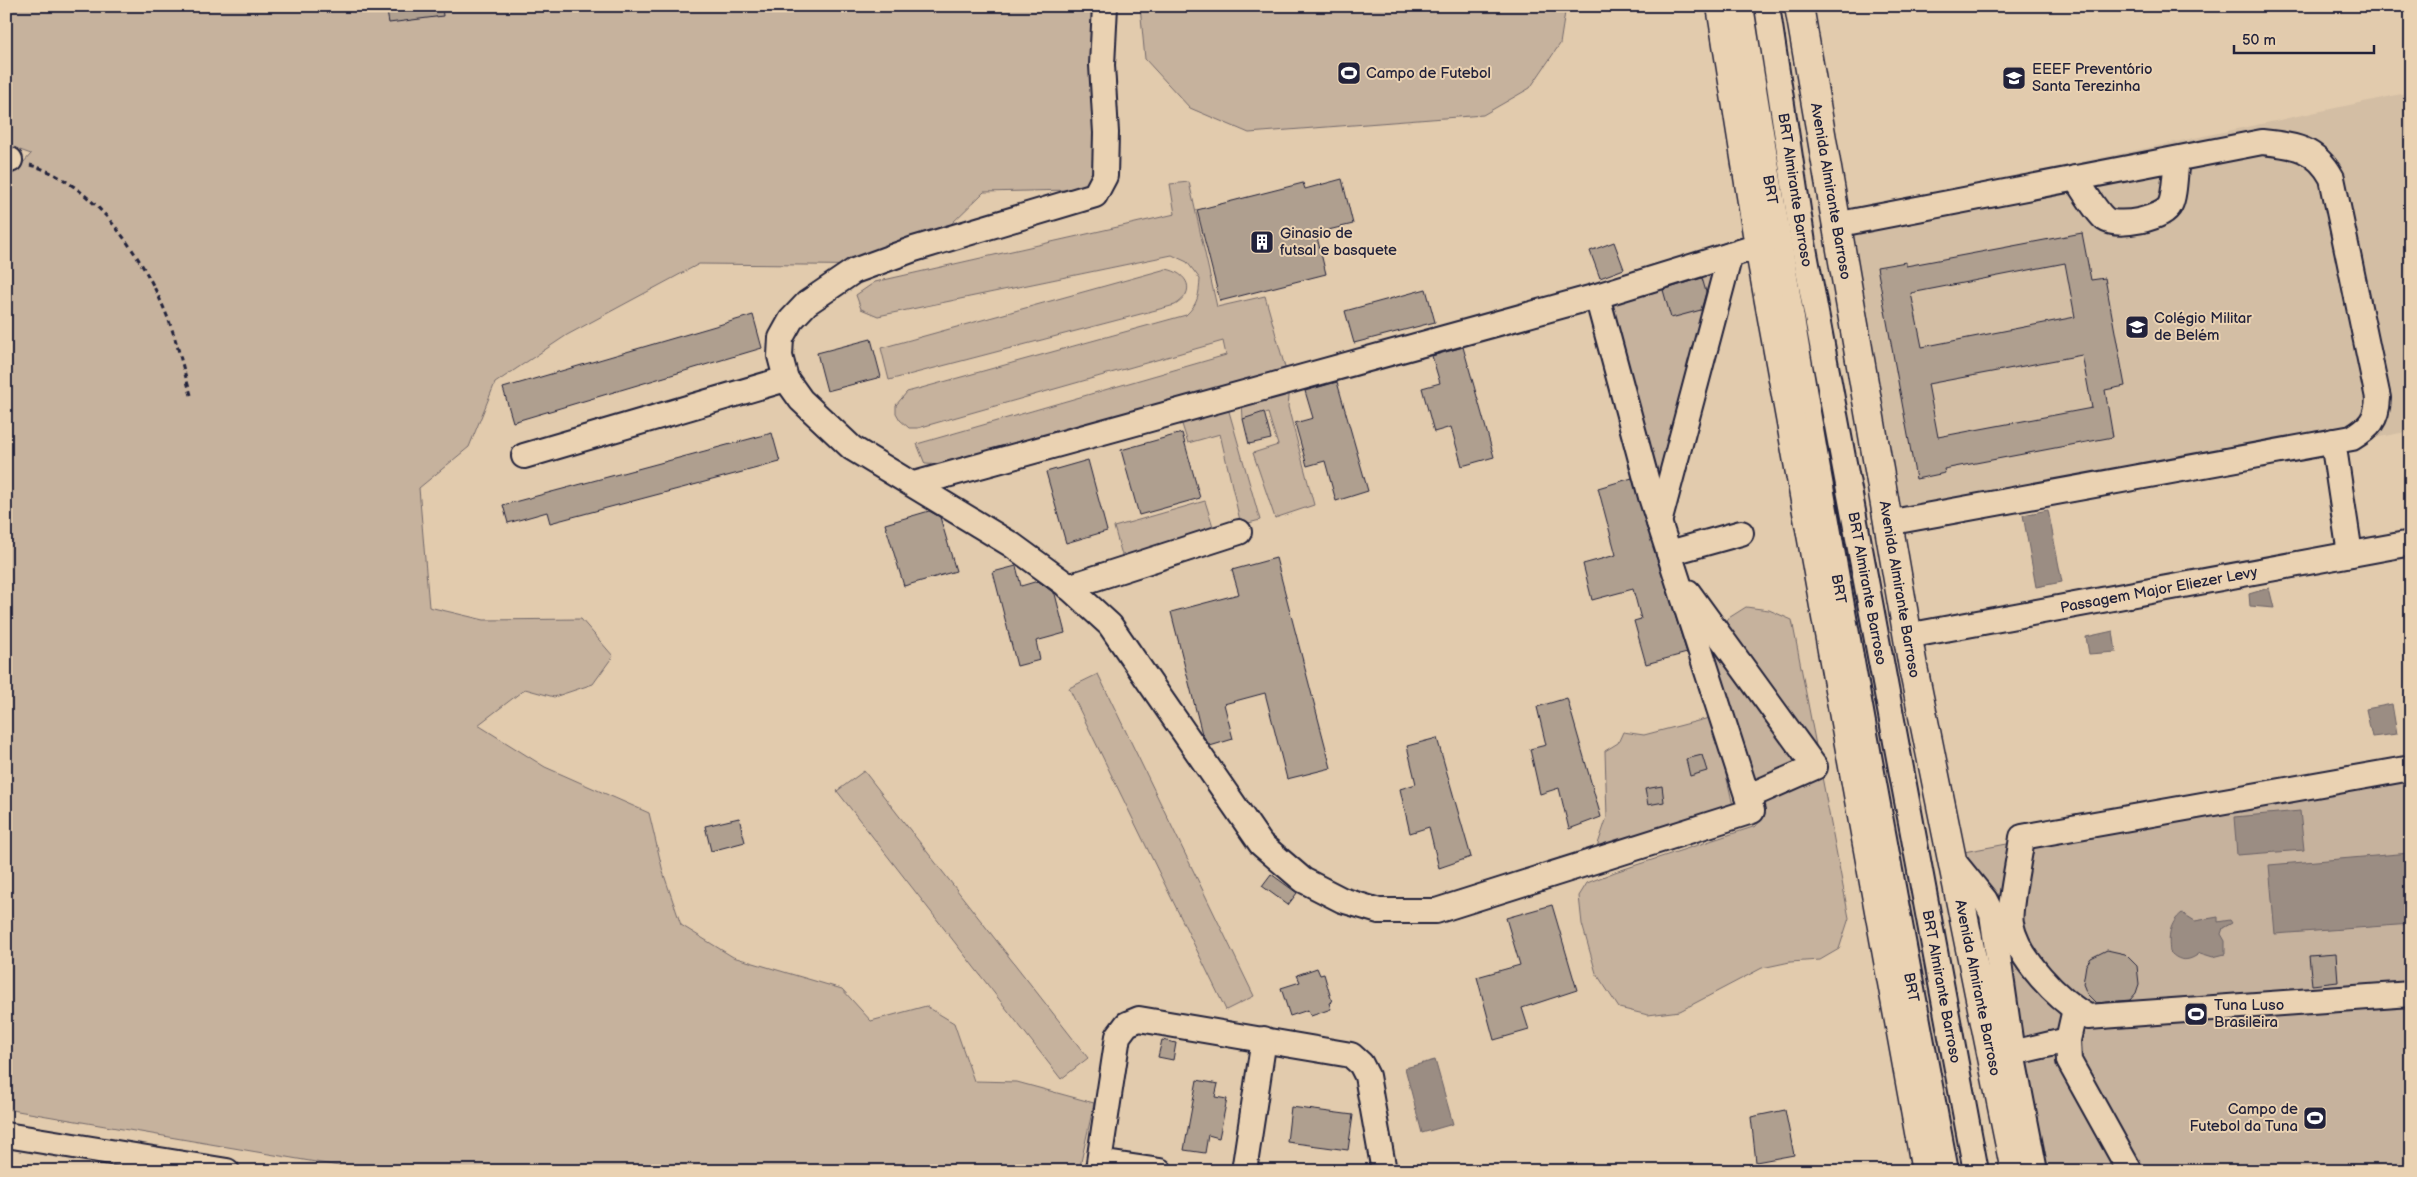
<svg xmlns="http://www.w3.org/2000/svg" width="2417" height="1177" viewBox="0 0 2417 1177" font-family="'Balsamiq Sans',sans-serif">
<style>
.built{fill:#d3bea4}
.green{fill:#c6b29d;stroke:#746a6c}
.water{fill:#9b8d83;stroke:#6b6266}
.building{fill:#af9f8f;stroke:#22223b;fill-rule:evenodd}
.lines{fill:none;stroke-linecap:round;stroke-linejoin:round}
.minor-casing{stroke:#22223b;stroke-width:28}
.highway-casing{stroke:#22223b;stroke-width:31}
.path{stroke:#22223b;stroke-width:3;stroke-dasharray:5 4;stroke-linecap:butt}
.minor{stroke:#ead2b2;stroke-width:24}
.highway{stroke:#ead2b2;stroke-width:28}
.labels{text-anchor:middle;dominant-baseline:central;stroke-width:4;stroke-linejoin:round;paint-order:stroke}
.poi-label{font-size:15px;fill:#22223b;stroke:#ead2b2;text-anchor:start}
.street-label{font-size:15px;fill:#22223b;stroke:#ead2b2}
</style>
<rect width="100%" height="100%" fill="#e2cbad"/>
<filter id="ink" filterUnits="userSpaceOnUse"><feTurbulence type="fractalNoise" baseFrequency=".02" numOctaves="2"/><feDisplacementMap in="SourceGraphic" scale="10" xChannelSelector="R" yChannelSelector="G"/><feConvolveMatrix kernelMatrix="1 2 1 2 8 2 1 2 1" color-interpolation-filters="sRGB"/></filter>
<g filter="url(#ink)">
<path class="built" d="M2411,92V431L1899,529L1842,213Z"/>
<g class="green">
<path d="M6,6H1111L1115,173L1113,189L984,192L908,266L699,264L567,335L495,383L469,447L419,488L429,607L484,620L581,619L613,656L593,684L554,697L525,689L478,725L545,767L649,813L663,872L681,925L733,957L842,989L871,1021L926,1006L954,1023L974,1081L1017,1082L1094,1103L1079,1171H368L6,1109V182L31,154L6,145Z"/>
<path d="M1140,6H1566L1560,44L1530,88L1483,115L1249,133L1190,108L1145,59Z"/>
<path d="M1189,182L1217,307L1265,296L1286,371L1223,386L951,465L925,464L917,444L1226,355L1223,341L918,428H909L900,420L896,413V405L907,392L1186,315C1198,304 1199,295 1200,279L1187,262L1172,255L878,316L861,309L856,295L875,282L1175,214L1170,184Z"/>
<path d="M1719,266L1659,510L1604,299Z"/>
<path d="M1166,269C1188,273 1197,292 1175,305L889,380L881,348Z"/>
<path d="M1290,386L1288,407L1314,505L1275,518L1253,453L1278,445L1268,413L1243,419L1242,402Z"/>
<path d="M1224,394L1260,520L1241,525L1220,434L1188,443L1178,412Z"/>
<path d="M1205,501L1216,536L1124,562L1114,527Z"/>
<path d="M1746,607L1769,610L1792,620L1849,918L1839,949L1820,960L1790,962L1762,968L1680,1011L1648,1015L1619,1008L1596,973L1582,924L1579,896L1587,883L1615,872L1756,826L1764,815L1711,656L1716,626Z"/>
<path d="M1098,674L1254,996L1226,1010L1069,688Z"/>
<path d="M1713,717L1734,810L1595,853L1607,817L1605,751L1618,743L1623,732L1644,735Z"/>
<path d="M2411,770V1171H2014L1958,853Z"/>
<path d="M864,771L1088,1058L1061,1079L837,791Z"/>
</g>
<g class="water">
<path d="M2048,510L2062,582L2036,587L2023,515Z"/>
<path d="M2269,588L2274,608L2250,606L2249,594Z"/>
<path d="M2113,631L2116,652L2089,654L2086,637Z"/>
<path d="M2392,704L2397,734L2372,737L2366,709Z"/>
<path d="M2300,811L2304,850L2237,855L2234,817Z"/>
<path d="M2410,853L2411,924L2275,934L2269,865Z"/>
<path d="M2182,913L2195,921L2218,917V922L2230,920L2232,923L2223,928L2221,934L2225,941V954L2213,957L2200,953C2189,962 2179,962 2170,952C2168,937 2169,923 2182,913Z"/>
<path d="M1435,1060L1453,1124L1422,1133L1405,1068Z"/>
</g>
<g class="building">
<path d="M386,6L442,7L443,16L389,23Z"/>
<path d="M1342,179L1353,224L1316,233L1326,274L1220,301L1197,210L1303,183L1305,189Z"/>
<path d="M2082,233L2091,280L2105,278L2125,386L2105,390L2113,437L1944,469L1945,473L1916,479L1877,267L1906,262V266ZM2065,263L2075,317L1922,347L1911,293ZM2082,355L2092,408L1938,437L1928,384Z"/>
<path d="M1614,242L1624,269L1600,278L1590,251Z"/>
<path d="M1702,278L1706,292L1701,310L1671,318L1663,290Z"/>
<path d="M1426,289L1435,322L1354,343L1345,311Z"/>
<path d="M753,315L762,348L513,422L503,388Z"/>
<path d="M871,339L881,377L827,391L817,353Z"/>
<path d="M1463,347L1494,457L1462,466L1451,427L1434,432L1422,388L1440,383L1432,356Z"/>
<path d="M1337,382L1368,491L1336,501L1325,461L1307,466L1295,423L1313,418L1305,391Z"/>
<path d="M1264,412L1271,439L1249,444L1243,419Z"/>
<path d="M772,433L780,462L550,523L547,512L508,523L503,505Z"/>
<path d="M1182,433L1200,498L1139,515L1121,450Z"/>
<path d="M1088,460L1107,531L1066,543L1046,472Z"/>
<path d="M1632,478L1687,653L1646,664L1634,621L1641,619L1633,589L1592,600L1583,564L1616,555L1598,488Z"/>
<path d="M929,511L940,517L956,571L904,586L885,524Z"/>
<path d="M1276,558L1331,768L1287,779L1265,693L1224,704L1233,739L1210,746L1202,734L1171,612L1239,594L1232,570Z"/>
<path d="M1016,566L1021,586L1038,581L1055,594L1065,633L1036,641L1040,660L1017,666L993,572Z"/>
<path d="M1567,698L1601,817L1569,829L1559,788L1540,794L1530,749L1546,745L1537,707Z"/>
<path d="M1437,738L1471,857L1439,868L1429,827L1410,833L1400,789L1416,784L1407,746Z"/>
<path d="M1702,755L1707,771L1690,776L1686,759Z"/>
<path d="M1662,786L1664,802L1648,805L1645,789Z"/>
<path d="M739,818L745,842L711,851L705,826Z"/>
<path d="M1271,874L1297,893L1288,905L1262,886Z"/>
<path d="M1552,905L1577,990L1522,1008L1529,1030L1494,1040L1477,977L1520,965L1506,918Z"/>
<path d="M2107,950L2125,954L2137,966L2139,984L2136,993L2130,1000L2096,1003L2087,994L2083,984L2086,965L2091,958Z"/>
<path d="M2336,954L2338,982L2312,985L2309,956Z"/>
<path d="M1317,968L1320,975L1324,974L1332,1002L1329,1003L1331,1009L1311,1016L1308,1010L1290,1016L1281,988L1300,982L1297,975Z"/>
<path d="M1162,1040L1176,1043L1173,1060L1158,1057Z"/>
<path d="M1197,1080L1218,1084L1215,1097L1227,1099L1219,1138L1208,1135L1205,1153L1184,1150Z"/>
<path d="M1291,1107L1353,1115L1348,1150L1287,1142Z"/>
<path d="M1785,1110L1794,1155L1756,1162L1751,1117Z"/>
</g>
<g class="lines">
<g class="minor-casing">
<g id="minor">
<path id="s1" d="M1741,6C1802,396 1873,783 1946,1171"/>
<path id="s2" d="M1767,6L1803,243L1976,1171"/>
<path d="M6,159L10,160"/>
<path d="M2075,178C2083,189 2096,212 2105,219C2118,228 2163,219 2170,205C2175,196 2175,170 2177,159"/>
<path d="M1835,225L2262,142C2294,145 2316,148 2332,178L2378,398C2377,420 2370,427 2352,438L1887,523"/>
<path d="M786,379L780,356L781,338L791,320L807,303L854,271L914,249L1095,195L1105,176L1106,133L1102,65L1105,6"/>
<path d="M2333,441L2350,554"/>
<path d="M524,456L786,379L801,400L852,448L1012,545L1064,583L1110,625L1261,844L1303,880L1342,900L1379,911H1436L1752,811L1651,497L1597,296"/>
<path d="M914,484L1597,296L1759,246"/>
<path d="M1659,523L1730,255"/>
<path d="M1669,553L1741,533"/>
<path d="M1068,587L1239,532"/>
<path d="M1688,592L1815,767L1747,797"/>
<path id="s3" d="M1907,636L2411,543"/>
<path d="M2411,768L2022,837C2020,856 2008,909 2011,924C2018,959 2058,1000 2088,1017L2411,994"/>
<path d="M1951,858L1985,900L1992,914L2012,1053L2035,1171"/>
<path d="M2075,1009L2068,1040L2069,1061L2130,1171"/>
<path d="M2012,1053L2068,1040"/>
<path d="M6,1135L227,1171"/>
<path d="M1160,1171L1099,1162L1118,1036L1127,1024L1139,1019L1351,1055L1361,1064L1367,1076L1384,1171"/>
<path d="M1244,1171L1264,1039"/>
</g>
</g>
<g class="highway-casing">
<g id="highway">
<path d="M1721,6L1759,246L1926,1171"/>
<path id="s4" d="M1799,6L1913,667L2015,1171"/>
</g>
</g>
<path class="path" d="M30,165C92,181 142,255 165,311C177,339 183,370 192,398"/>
<use href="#minor" class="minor"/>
<use href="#highway" class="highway"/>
</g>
</g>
<defs>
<g id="stadium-square" transform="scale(1.25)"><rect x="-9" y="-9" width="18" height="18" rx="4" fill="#22223b" stroke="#ead2b2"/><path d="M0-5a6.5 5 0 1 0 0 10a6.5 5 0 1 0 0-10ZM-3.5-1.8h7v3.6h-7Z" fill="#fff"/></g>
<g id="school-square" transform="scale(1.25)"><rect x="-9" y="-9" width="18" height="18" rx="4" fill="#22223b" stroke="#ead2b2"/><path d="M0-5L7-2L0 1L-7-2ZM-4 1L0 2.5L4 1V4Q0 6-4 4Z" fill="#fff"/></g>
<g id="building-square" transform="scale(1.25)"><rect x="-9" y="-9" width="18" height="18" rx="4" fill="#22223b" stroke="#ead2b2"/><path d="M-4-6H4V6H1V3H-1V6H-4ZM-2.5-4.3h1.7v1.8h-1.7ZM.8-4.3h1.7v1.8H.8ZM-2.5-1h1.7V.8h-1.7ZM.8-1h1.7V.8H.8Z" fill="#fff"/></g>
</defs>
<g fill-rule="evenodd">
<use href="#stadium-square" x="1349" y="73"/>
<use href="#school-square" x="2014" y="78"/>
<use href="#building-square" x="1262" y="242"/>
<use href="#school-square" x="2137" y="327"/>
<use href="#stadium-square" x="2196" y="1014"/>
<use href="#stadium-square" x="2315" y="1118"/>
</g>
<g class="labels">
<g class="poi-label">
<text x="2032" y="69">EEEF Preventório<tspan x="2032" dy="17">Santa Terezinha</tspan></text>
<text x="1366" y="73">Campo de Futebol</text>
<text x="1280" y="233">Ginasio de<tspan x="1280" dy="17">futsal e basquete</tspan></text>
<text x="2154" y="318">Colégio Militar<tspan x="2154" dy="17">de Belém</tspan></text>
<text x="2214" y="1005">Tuna Luso<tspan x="2214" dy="17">Brasileira</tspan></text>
<text x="2298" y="1109" text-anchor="end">Campo de<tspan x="2298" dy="17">Futebol da Tuna</tspan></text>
</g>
<g class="street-label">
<text stroke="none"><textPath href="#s1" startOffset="186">BRT</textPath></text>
<text stroke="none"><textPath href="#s2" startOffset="186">BRT Almirante Barroso</textPath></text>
<text stroke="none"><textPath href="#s4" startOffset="188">Avenida Almirante Barroso</textPath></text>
<text stroke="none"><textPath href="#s1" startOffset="591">BRT</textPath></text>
<text stroke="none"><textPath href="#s2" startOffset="591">BRT Almirante Barroso</textPath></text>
<text stroke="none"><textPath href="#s3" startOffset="256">Passagem Major Eliezer Levy</textPath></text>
<text stroke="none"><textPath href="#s4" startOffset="592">Avenida Almirante Barroso</textPath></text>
<text stroke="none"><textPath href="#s2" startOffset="996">BRT Almirante Barroso</textPath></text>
<text stroke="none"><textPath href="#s4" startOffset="998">Avenida Almirante Barroso</textPath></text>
<text stroke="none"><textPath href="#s1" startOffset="996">BRT</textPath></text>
</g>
</g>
<rect width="2417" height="1177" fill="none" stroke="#ead2b2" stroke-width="25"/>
<rect x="12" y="12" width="2392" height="1152" fill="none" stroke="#22223b" stroke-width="2" filter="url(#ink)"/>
<path d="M2234 45v8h140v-8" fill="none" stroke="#22223b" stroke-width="2.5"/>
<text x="2242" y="45" font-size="15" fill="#22223b" stroke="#ead2b2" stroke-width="4" paint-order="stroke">50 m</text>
</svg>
